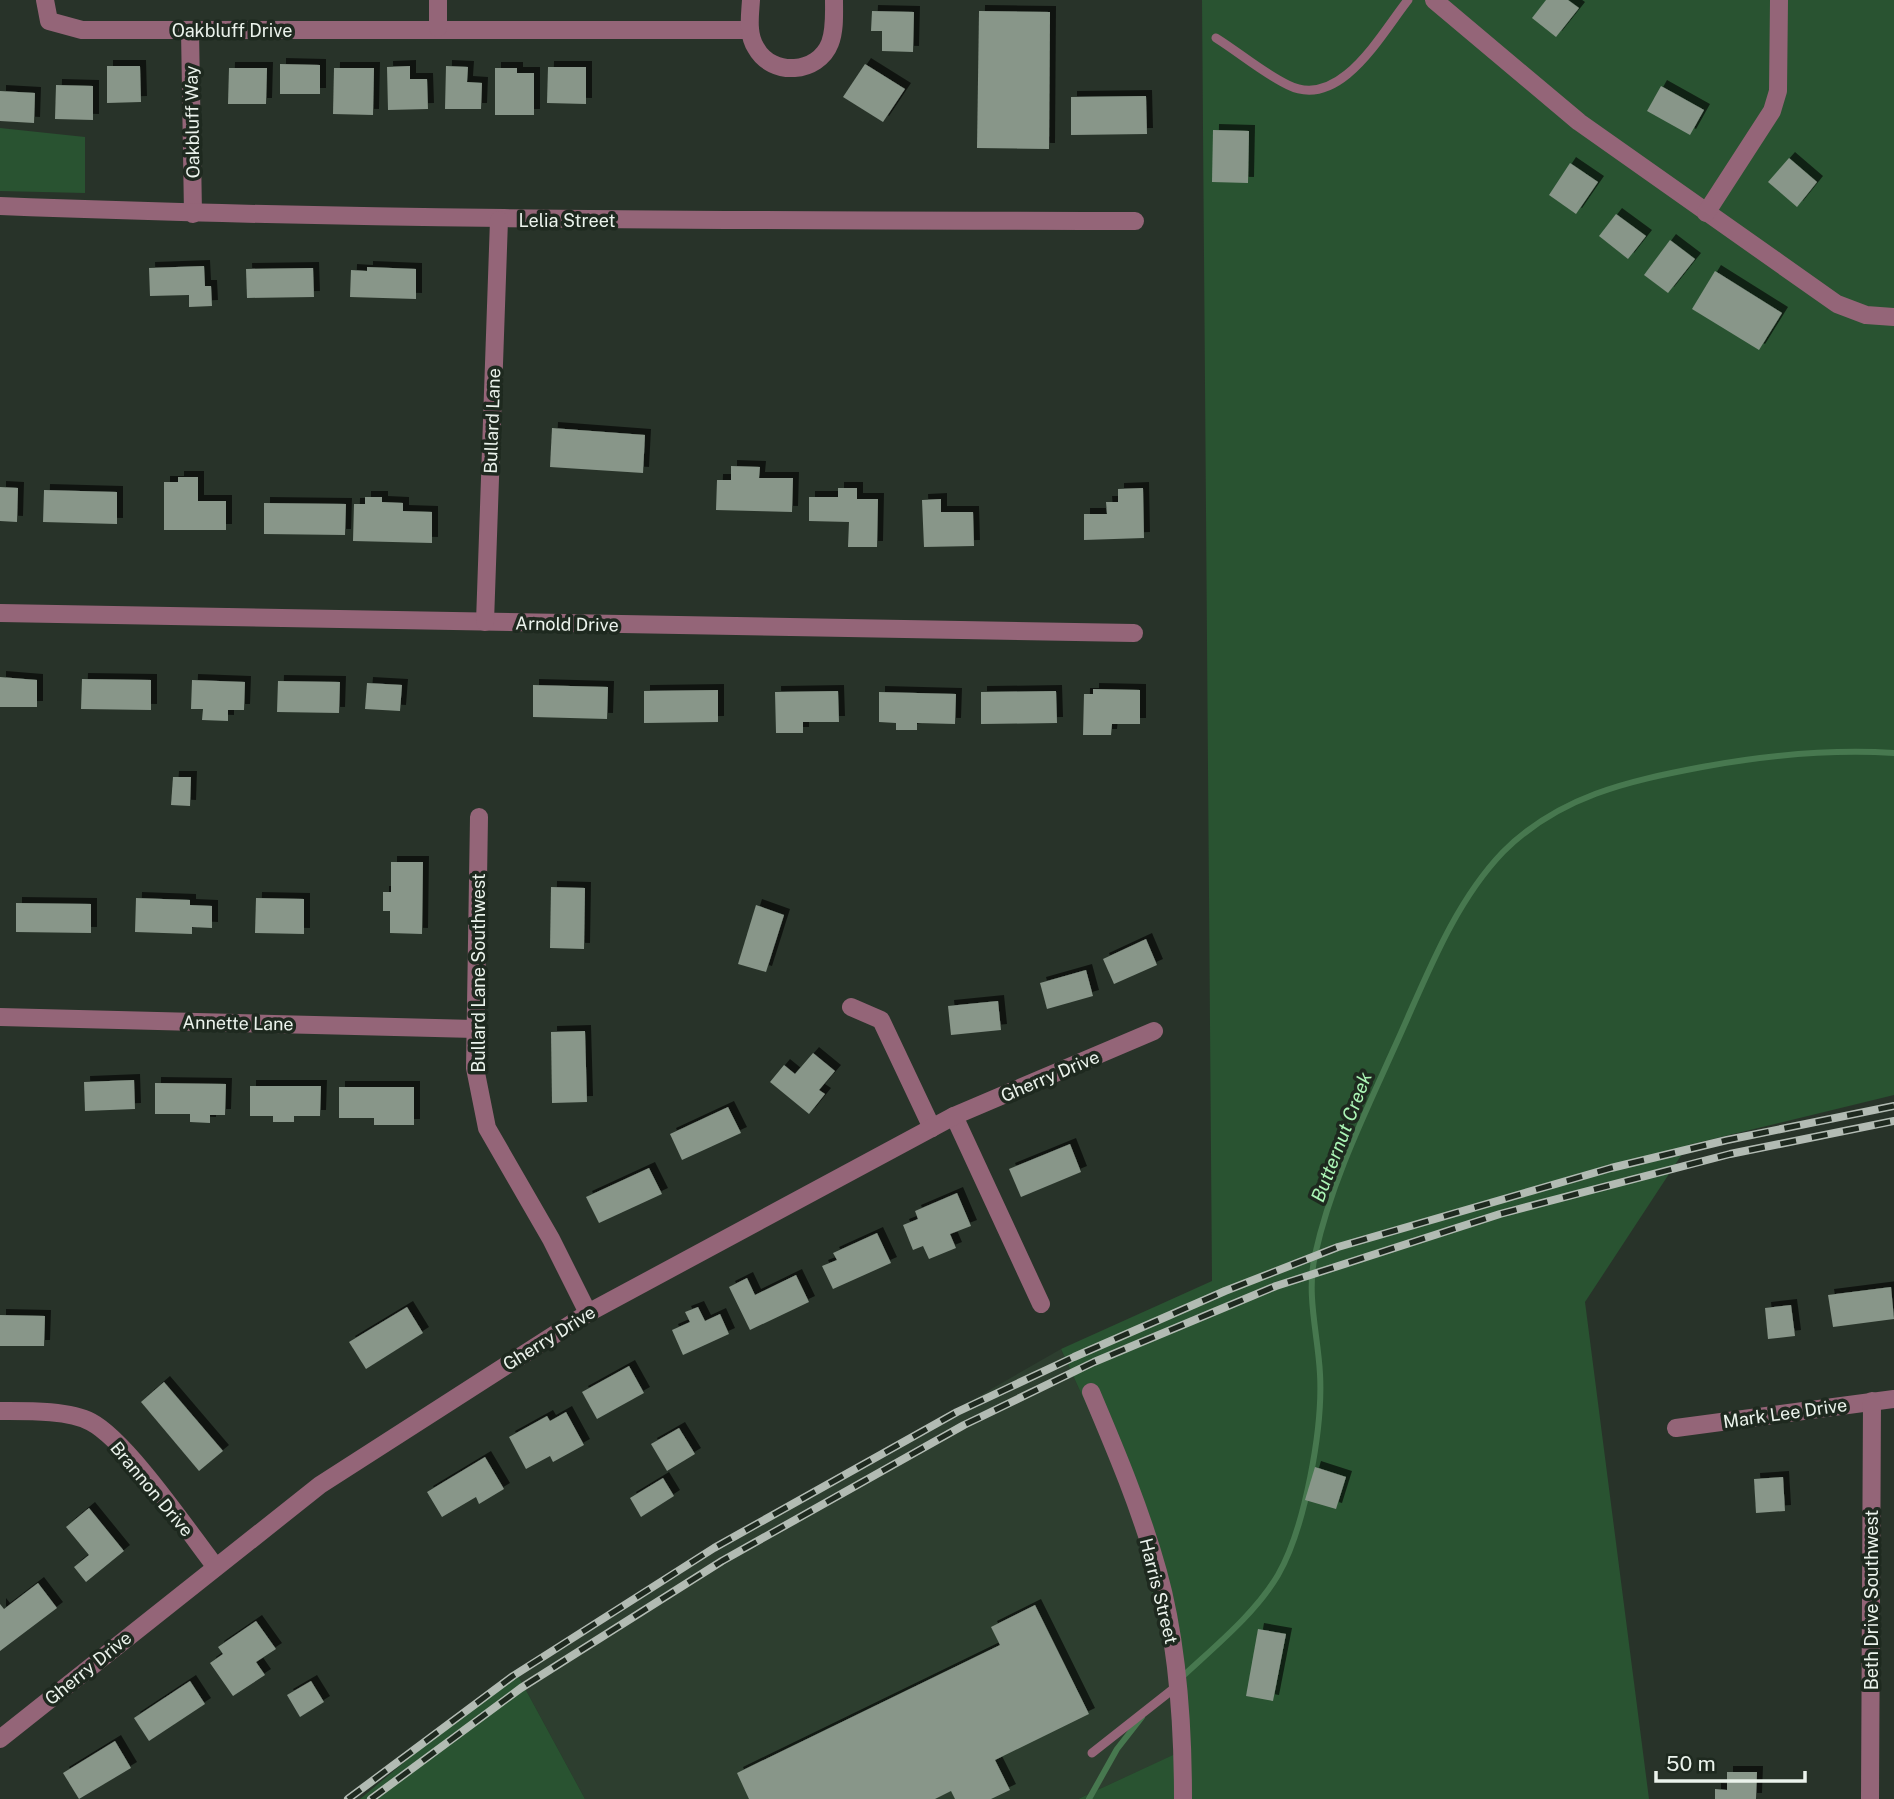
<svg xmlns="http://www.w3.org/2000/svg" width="1894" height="1799" viewBox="0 0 1894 1799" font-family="'Public Sans',sans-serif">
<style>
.built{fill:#2d3e2f}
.green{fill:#295331}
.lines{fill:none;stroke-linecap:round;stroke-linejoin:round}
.stream{stroke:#47784f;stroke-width:6}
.building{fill:#889689;filter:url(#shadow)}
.lane{stroke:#946578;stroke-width:9}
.street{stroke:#946578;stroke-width:18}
.rail-casing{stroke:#b2bbb3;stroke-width:8}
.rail{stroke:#1e291f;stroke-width:5;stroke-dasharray:16;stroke-linecap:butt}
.labels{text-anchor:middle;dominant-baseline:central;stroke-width:7;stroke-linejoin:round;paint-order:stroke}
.street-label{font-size:18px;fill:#ebf3ec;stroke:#1e291f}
.water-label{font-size:19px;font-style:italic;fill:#acf6b6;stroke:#1e291f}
</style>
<defs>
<filter id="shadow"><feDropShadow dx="6" dy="-6" stdDeviation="0" flood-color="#0009"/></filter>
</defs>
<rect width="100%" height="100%" fill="#283329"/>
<path class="built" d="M1061,1349L1134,1510L1187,1749L1078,1799H585L515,1670L817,1489Z"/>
<g class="green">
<path d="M1202,0H1894V1095L1688,1145L1585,1302L1649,1799H1078L1186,1749L1134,1510L1061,1349L1212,1281Z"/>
<path d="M0,128L85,137V193L0,191Z"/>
<path d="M515,1670L585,1799H360Z"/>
</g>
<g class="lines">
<g class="stream">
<path d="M1182,1677C1214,1647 1255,1614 1278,1575C1305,1528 1323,1428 1320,1374C1318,1334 1306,1296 1315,1255C1331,1182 1366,1111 1396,1044C1426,978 1453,904 1503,852C1559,796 1628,781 1702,767C1767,755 1828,749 1894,753"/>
<path d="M1089,1799L1117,1749L1142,1717"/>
</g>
</g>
<g class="building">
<path d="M1546,0H1568L1579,8L1556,37L1532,18Z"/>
<path d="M872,11L914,12L913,52L882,51V31H871Z"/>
<path d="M979,11L1050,12L1049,149L977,148Z"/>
<path d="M280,64L320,65V94H280Z"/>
<path d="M865,64L905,89L883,122L843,97Z"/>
<path d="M107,66H140L141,102L107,103Z"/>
<path d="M410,66V79H427L428,109L388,110L387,67Z"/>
<path d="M446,66L468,67L467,82L482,83L481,109H445Z"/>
<path d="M548,67H586V104L547,103Z"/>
<path d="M229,68H267L266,104H228Z"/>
<path d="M334,68H374L373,115L333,114Z"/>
<path d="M495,68H517V73H534V115H495Z"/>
<path d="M56,85L93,86V120L55,119Z"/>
<path d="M1661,86L1704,110L1690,135L1647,111Z"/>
<path d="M0,91L35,93L34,123L0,121Z"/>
<path d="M1146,96L1147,134L1071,135V97Z"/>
<path d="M1213,130L1249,131L1248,183L1212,182Z"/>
<path d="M1789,158L1817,182L1797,207L1768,182Z"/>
<path d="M1570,163L1598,182L1576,214L1549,195Z"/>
<path d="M1616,214L1646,236L1628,259L1599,236Z"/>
<path d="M1670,240L1695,259L1668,293L1644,275Z"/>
<path d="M204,266L205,286H211L212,306L189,307V295L150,296L149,268Z"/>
<path d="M367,267L416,269V299L350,297L351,270L367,271Z"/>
<path d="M313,268L314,297L247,298L246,269Z"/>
<path d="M1715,271L1782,313L1759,350L1692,309Z"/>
<path d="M552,428L645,435L643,473L550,467Z"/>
<path d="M731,466L760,467L759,478H793L792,512L716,510L717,480H731Z"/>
<path d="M178,477H198V501H226V530H164V482H178Z"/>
<path d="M0,487L18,488L17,522L0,521Z"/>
<path d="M838,488H857V499H878L877,547H848L849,522L809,521V497H838Z"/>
<path d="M1143,488L1144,538L1084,540V514H1107L1106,502H1118V489Z"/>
<path d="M44,490L117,492V524L43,522Z"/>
<path d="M365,497H382V502L403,503V511L432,512V543L353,541L354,504H365Z"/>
<path d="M941,499V512H973L974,546L924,547L922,500Z"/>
<path d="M264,503L346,504L345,535L264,534Z"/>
<path d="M0,677L37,680V707H0Z"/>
<path d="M82,679L151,680V710L81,709Z"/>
<path d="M192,680L245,682L244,710H228V721L202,720L203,709H191Z"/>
<path d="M278,681L340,682L339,713L277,712Z"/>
<path d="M367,683L402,685L400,711L365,709Z"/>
<path d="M533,685L608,687L607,719L533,717Z"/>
<path d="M1093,689L1140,690V724H1112L1111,735H1083L1084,694H1093Z"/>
<path d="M718,690V722L644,723V691Z"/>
<path d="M838,691L839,722H803V733H776L775,692Z"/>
<path d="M1056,691L1057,723L981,724V692Z"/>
<path d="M879,692L956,694L955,724L917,723V730H896V723L879,722Z"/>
<path d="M173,777H191L190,806L171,805Z"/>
<path d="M391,862H423L422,934L390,933V911H383V892H391Z"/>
<path d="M551,887L585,888L584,949L550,948Z"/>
<path d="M136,898L190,900V905L212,906V928L192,927V934L135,932Z"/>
<path d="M256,898L304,899V934L255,933Z"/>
<path d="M16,903L91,904V933L16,932Z"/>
<path d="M756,905L784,915L766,972L738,964Z"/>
<path d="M1146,939L1157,965L1114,984L1103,959Z"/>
<path d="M1086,970L1093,996L1047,1009L1040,983Z"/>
<path d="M998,1001L1001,1030L951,1035L948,1006Z"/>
<path d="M585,1031L587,1102L552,1103L551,1032Z"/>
<path d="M813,1053L835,1071L819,1090L825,1094L809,1114L770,1082L784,1065L795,1074Z"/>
<path d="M134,1080L135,1109L85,1111L84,1082Z"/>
<path d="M155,1083L226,1084L225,1115H210V1123L190,1122V1114H155Z"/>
<path d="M250,1086H321L320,1116H294V1122H273V1116H250Z"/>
<path d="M339,1087H414V1125H374V1118H339Z"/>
<path d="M728,1107L741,1133L682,1160L670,1134Z"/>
<path d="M1070,1144L1081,1172L1021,1197L1009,1169Z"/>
<path d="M649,1168L662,1194L599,1223L586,1197Z"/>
<path d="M957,1193L971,1226L950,1234L956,1248L929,1259L923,1246L913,1250L903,1225L918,1219L915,1211Z"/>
<path d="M877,1233L891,1263L833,1289L822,1266L837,1260L833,1253Z"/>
<path d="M796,1275L809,1302L750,1330L729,1287L747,1278L755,1295Z"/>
<path d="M1891,1287L1894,1319L1833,1327L1828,1295Z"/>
<path d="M1791,1305L1795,1336L1768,1339L1765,1308Z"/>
<path d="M407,1307L423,1333L366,1369L349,1342Z"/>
<path d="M698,1307L705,1321L720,1314L729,1334L683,1355L672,1330L690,1322L685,1312Z"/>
<path d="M0,1315L45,1316L44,1346H0Z"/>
<path d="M629,1366L644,1393L597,1419L582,1392Z"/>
<path d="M164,1382L223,1451L199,1471L141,1402Z"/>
<path d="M566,1412L584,1445L553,1462L550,1456L526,1469L509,1437L547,1416L550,1421Z"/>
<path d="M679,1428L695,1454L667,1471L651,1444Z"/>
<path d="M485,1457L504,1489L479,1504L476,1497L442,1517L427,1492Z"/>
<path d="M1315,1467L1346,1477L1336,1509L1305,1500Z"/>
<path d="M1783,1477L1785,1511L1756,1513L1754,1479Z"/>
<path d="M663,1478L674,1496L641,1517L630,1498Z"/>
<path d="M89,1508L124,1551L86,1582L74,1567L89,1555L66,1527Z"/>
<path d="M38,1583L57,1608L0,1651V1604L4,1609Z"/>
<path d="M1035,1605L1089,1714L995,1760L1010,1790L991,1799H955L951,1791L935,1799H749L737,1773L1000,1645L991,1627Z"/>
<path d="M256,1621L276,1649L256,1662L265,1675L233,1696L210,1663L223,1654L218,1647Z"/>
<path d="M1258,1629L1286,1634L1273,1701L1246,1696Z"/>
<path d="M190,1681L205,1704L149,1741L134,1718Z"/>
<path d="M311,1681L324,1702L300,1717L287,1695Z"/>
<path d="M115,1741L131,1768L79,1799L63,1773Z"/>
<path d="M1727,1772H1757L1756,1799H1715V1789L1727,1790Z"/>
</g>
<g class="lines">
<g class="lane">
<path d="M1216,38C1240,53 1263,73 1288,85C1340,111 1381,34 1408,0"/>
<path d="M1092,1753L1177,1686"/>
</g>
<g class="street">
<path d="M45,0L49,21L82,30H750"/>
<path d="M438,0V28"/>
<path d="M751,0C750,16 747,34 756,48C772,77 818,74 830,43C835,30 834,14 834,0"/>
<path d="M1434,0L1579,122L1837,304L1866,315L1894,317"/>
<path d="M190,30L193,214"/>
<path d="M0,206C378,221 756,220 1135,221"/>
<path d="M1706,213L1772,111L1778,91L1779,0"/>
<path d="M0,613L1134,633"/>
<path d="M485,622L499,220"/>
<path d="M479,817L475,1068L487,1128L551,1239L588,1313"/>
<path d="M851,1007L881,1020L932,1128"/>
<path d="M0,1017L475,1029"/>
<path d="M954,1116L1041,1304"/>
<path d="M1091,1392C1116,1451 1141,1510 1158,1572C1178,1644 1183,1724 1183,1799"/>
<path d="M0,1411C26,1411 69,1410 91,1422C127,1441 188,1531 215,1566"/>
<path d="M1676,1428L1894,1399"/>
<path d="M0,1739L320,1485L588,1313L954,1116L1154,1031"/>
<path d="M1870,1799L1872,1401"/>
</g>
<g class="rail-casing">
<g id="rail">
<path d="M348,1799L513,1676L714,1548L957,1412L1074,1357L1225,1291L1338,1247L1611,1168L1727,1140L1894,1106"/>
<path d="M371,1799L521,1688L722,1561L964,1425L1094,1362L1276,1286L1500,1214L1730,1154L1894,1121"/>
</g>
</g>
<use href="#rail" class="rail"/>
</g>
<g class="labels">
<g class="street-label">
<text x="232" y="30">Oakbluff Drive</text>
<text transform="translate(192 122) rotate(-91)">Oakbluff Way</text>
<text x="567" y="220">Lelia Street</text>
<text transform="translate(492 421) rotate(-88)">Bullard Lane</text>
<text transform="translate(567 624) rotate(1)">Arnold Drive</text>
<text transform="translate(478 973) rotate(-90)">Bullard Lane Southwest</text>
<text transform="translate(238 1023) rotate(1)">Annette Lane</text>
<text transform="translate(1050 1076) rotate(-23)">Gherry Drive</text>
<text transform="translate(549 1338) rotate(-32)">Gherry Drive</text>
<text transform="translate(1785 1413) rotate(-8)">Mark Lee Drive</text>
<text transform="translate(152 1489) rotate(50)">Brannon Drive</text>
<text transform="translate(1159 1591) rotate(76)">Harris Street</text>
<text transform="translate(1871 1600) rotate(-90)">Beth Drive Southwest</text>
<text transform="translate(88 1668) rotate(-39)">Gherry Drive</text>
</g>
<g class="water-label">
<text transform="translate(1341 1137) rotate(-69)">Butternut Creek</text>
</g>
</g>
<path d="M1656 1771v10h149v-10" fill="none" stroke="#ebf3ec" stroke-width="3.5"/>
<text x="1666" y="1771" font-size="21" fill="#ebf3ec" stroke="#1e291f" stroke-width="5" paint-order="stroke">50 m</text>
</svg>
